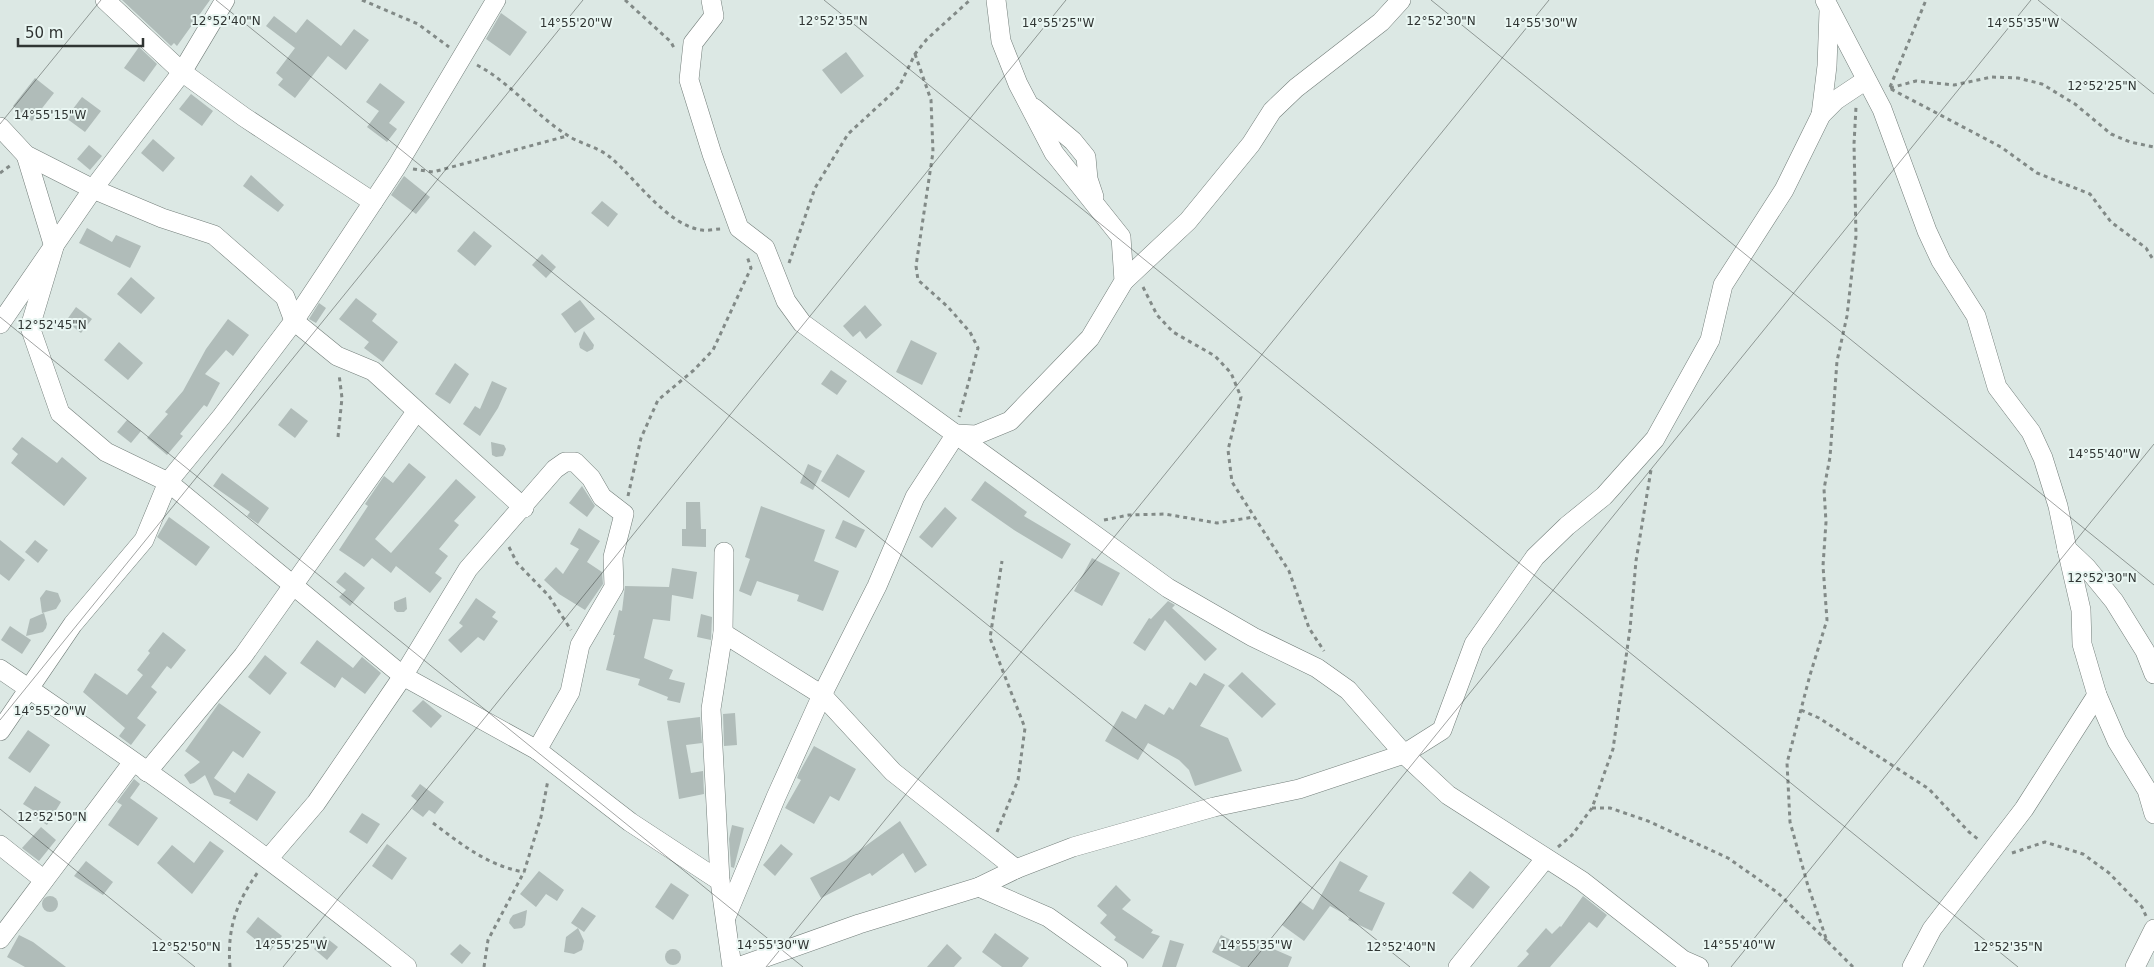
<svg xmlns="http://www.w3.org/2000/svg" width="2154" height="967" viewBox="0 0 2154 967" font-family="'DejaVu Sans',sans-serif">
<style>
.building{fill:#b0bcb9}
.lines{fill:none;stroke-linecap:round;stroke-linejoin:round}
.minor-casing{stroke:#737e7a;stroke-width:20}
.path{stroke:#828a87;stroke-width:3;stroke-dasharray:4 4;stroke-linecap:butt}
.minor{stroke:#fff;stroke-width:19}
.ticks{fill:none;stroke:#303533;stroke-width:1;stroke-opacity:0.45}
.ticks-label{font-size:12px;text-anchor:middle;fill:#303533;stroke:#e9f6f2;stroke-width:4;stroke-linejoin:round;paint-order:stroke}
</style>
<rect width="100%" height="100%" fill="#dce8e4"/>
<g class="building">
<path d="M122,0H210L177,46L174,43L171,46Z"/>
<path d="M501,13L527,32L510,56L486,39Z"/>
<path d="M274,16L296,33L307,19L341,46L354,29L369,40L346,70L328,56L295,98L278,85L283,79L276,73L295,48L266,26Z"/>
<path d="M139,47L157,64L144,82L124,68Z"/>
<path d="M846,52L864,76L841,94L822,70Z"/>
<path d="M35,78L54,93L32,121L13,106Z"/>
<path d="M380,83L405,102L389,123L397,129L387,142L367,127L379,111L366,102Z"/>
<path d="M191,94L213,111L202,126L179,109Z"/>
<path d="M82,97L101,111L85,132L66,118Z"/>
<path d="M153,139L175,158L163,172L141,153Z"/>
<path d="M89,145L102,156L90,170L77,159Z"/>
<path d="M251,175L284,205L278,212L243,186Z"/>
<path d="M404,176L430,197L416,214L391,195Z"/>
<path d="M602,201L618,214L608,227L591,213Z"/>
<path d="M87,228L112,242L116,235L141,246L130,268L79,243Z"/>
<path d="M474,231L492,246L475,266L457,251Z"/>
<path d="M542,254L556,267L546,278L532,265Z"/>
<path d="M131,277L155,298L141,314L117,294Z"/>
<path d="M356,298L377,314L372,321L398,342L383,362L364,348L369,342L339,319Z"/>
<path d="M580,300L595,319L575,333L561,314Z"/>
<path d="M319,303L326,308L316,323L309,319Z"/>
<path d="M865,305L882,325L866,339L860,331L853,337L843,326Z"/>
<path d="M76,307L92,319L81,333L66,321Z"/>
<path d="M228,319L249,335L233,356L226,350L205,374L220,383L207,407L204,405L180,434L183,436L167,455L147,438L168,414L165,412L183,391L206,349Z"/>
<path d="M584,331L594,345L593,349L587,352L580,348L579,344Z"/>
<path d="M911,340L937,353L922,385L896,372Z"/>
<path d="M119,342L143,363L128,380L104,360Z"/>
<path d="M455,363L469,374L450,404L435,394Z"/>
<path d="M831,370L847,381L837,395L821,384Z"/>
<path d="M492,381L507,388L498,408L480,436L463,424L475,406L480,409Z"/>
<path d="M291,408L308,421L295,438L278,425Z"/>
<path d="M127,420L141,431L131,443L117,432Z"/>
<path d="M22,437L57,463L62,457L87,478L64,506L11,463L18,454L12,449Z"/>
<path d="M491,442L504,445L506,449L503,456L496,457L492,455Z"/>
<path d="M837,454L865,471L849,498L821,481Z"/>
<path d="M409,463L426,477L375,539L391,553L456,479L476,497L454,521L459,525L439,549L448,556L435,573L442,578L430,593L396,566L391,573L372,558L364,567L339,550L368,506L365,504L384,476L393,483Z"/>
<path d="M808,464L822,471L813,490L800,483Z"/>
<path d="M222,473L269,508L258,524L247,516L250,512L213,486Z"/>
<path d="M985,481L1027,512L1024,516L1071,544L1062,559L1014,530L971,500Z"/>
<path d="M582,486L595,506L587,517L569,503Z"/>
<path d="M686,502H700L701,529H706V547L682,546V529H686Z"/>
<path d="M761,506L825,530L814,561L839,571L823,611L797,601L799,595L757,581L751,596L739,591L750,559L745,557Z"/>
<path d="M945,507L957,518L932,548L919,537Z"/>
<path d="M169,517L210,547L196,566L157,537Z"/>
<path d="M843,520L865,530L856,548L835,538Z"/>
<path d="M579,528L600,541L587,562L602,572L603,584L585,610L559,594L544,580L556,567L563,574L579,549L570,544Z"/>
<path d="M0,540L25,560L9,581L0,574Z"/>
<path d="M35,540L48,550L38,563L25,552Z"/>
<path d="M1092,558L1120,573L1102,606L1074,591Z"/>
<path d="M672,568L697,572L693,599L672,595L670,621L653,619L644,658L673,670L669,679L685,683L680,703L667,700L668,697L638,685L640,679L606,670L615,635H613L619,610L622,611L625,586L669,587Z"/>
<path d="M345,572L365,588L350,606L339,597L346,590L336,582Z"/>
<path d="M46,590L58,593L61,601L56,609L42,613L40,598Z"/>
<path d="M406,597L407,609L404,612H397L394,609V602Z"/>
<path d="M476,598L496,612L492,617L498,621L484,641L478,637L461,653L448,640L463,626L459,623Z"/>
<path d="M1168,601L1175,605L1172,608L1217,649L1205,661L1165,620L1145,651L1133,643L1149,618L1151,619Z"/>
<path d="M44,613L47,624L46,628L43,632L26,636L30,619Z"/>
<path d="M701,614L712,617L711,640L697,637Z"/>
<path d="M10,626L31,640L22,654L1,640Z"/>
<path d="M163,632L186,650L171,669L167,666L151,687L157,692L137,718L146,725L131,745L119,736L125,728L83,692L95,673L127,695L143,675L137,670L150,653L148,651Z"/>
<path d="M317,640L353,668L362,657L381,673L365,694L342,677L335,688L300,663Z"/>
<path d="M265,655L287,673L270,695L248,677Z"/>
<path d="M1242,672L1276,704L1262,718L1228,686Z"/>
<path d="M1204,673L1225,685L1200,726L1228,738L1242,771L1195,786L1189,770L1179,760L1148,743L1138,760L1105,741L1122,711L1136,719L1145,704L1164,715L1169,707L1173,710L1190,682L1196,686Z"/>
<path d="M423,700L442,716L431,728L412,711Z"/>
<path d="M219,703L261,732L243,758L233,751L214,778L235,793L248,773L276,792L257,821L229,803L231,800L214,795L205,775L194,783L190,784L184,775L200,762L185,751Z"/>
<path d="M735,713L737,745L724,746L723,714Z"/>
<path d="M700,717L702,743L686,745L691,773L703,771L704,794L679,799L667,721Z"/>
<path d="M28,730L50,745L30,773L8,758Z"/>
<path d="M814,746L856,769L839,801L830,796L814,824L785,808L801,780L797,778L799,773Z"/>
<path d="M134,779L140,784L130,798L158,818L138,846L108,825L122,805L117,802Z"/>
<path d="M420,784L444,802L435,814L429,810L423,817L412,809L417,801L411,796Z"/>
<path d="M35,786L61,802L47,825L36,818L39,814L23,804Z"/>
<path d="M362,813L380,824L367,844L349,832Z"/>
<path d="M900,821L927,865L915,873L903,853L872,876L870,873L821,898L810,878L846,860Z"/>
<path d="M732,825L744,828L734,868L731,867L729,839Z"/>
<path d="M41,827L56,840L39,861L22,848Z"/>
<path d="M210,841L224,851L192,894L157,863L172,845L194,863Z"/>
<path d="M387,844L407,858L392,880L372,866Z"/>
<path d="M781,844L793,854L775,876L763,865Z"/>
<path d="M86,861L113,882L103,895L74,876Z"/>
<path d="M1340,861L1368,876L1359,891L1385,903L1372,931L1348,920L1350,917L1330,906L1304,941L1282,925L1300,901L1313,910Z"/>
<path d="M539,871L564,890L557,901L546,894L536,907L520,894Z"/>
<path d="M1470,871L1490,887L1473,909L1452,893Z"/>
<path d="M671,883L689,895L673,920L655,907Z"/>
<path d="M1116,885L1131,900L1122,909L1153,930L1151,933L1160,936L1143,959L1114,940L1116,937L1100,923L1107,915L1097,906Z"/>
<path d="M1583,896L1607,915L1597,928L1589,922L1550,967H1517L1529,954L1526,951L1546,928L1552,934L1560,926L1561,927Z"/>
<circle cx="50" cy="904" r="8"/>
<path d="M582,907L596,916L584,932L571,923Z"/>
<path d="M527,910L525,925L522,928L514,929L509,923L510,919L513,915Z"/>
<path d="M258,917L282,936L270,951L246,932Z"/>
<path d="M578,928L584,941L582,950L574,954L564,952L566,937Z"/>
<path d="M995,933L1029,958L1022,967H1002L982,952Z"/>
<path d="M19,935L33,942L66,967H25L7,957Z"/>
<path d="M1221,935L1249,949L1253,940L1292,957L1288,967H1241L1212,952Z"/>
<path d="M324,936L338,947L327,960L314,949Z"/>
<path d="M1170,940L1184,944L1176,967H1162Z"/>
<path d="M460,944L471,953L462,964L450,954Z"/>
<path d="M947,944L962,958L954,967H927Z"/>
<circle cx="673" cy="957" r="8"/>
</g>
<g class="lines">
<g class="minor-casing">
<g id="minor">
<path d="M105,0L182,72L244,117L373,202"/>
<path d="M711,0L714,16L693,43L689,80L712,154L739,228L765,248L786,301L802,323L1168,588L1253,637L1317,668L1348,690L1404,754L1448,795L1582,881L1683,960L1699,967"/>
<path d="M1825,0L1882,109L1927,231L1941,261L1976,316L1997,387L2031,432L2043,458L2058,506L2067,549L2087,568L2114,601L2145,651L2154,674"/>
<path d="M1034,108L1073,141L1086,157L1088,179L1094,197"/>
<path d="M1821,115L1827,66L1829,11"/>
<path d="M0,127L26,155L93,189L162,218L214,235L285,297L294,321L337,356L373,371L524,508"/>
<path d="M26,155L54,247L30,327L60,413L106,452L168,482L403,676L537,750L630,822L720,881L732,967"/>
<path d="M1124,281L1188,221L1251,144L1272,111L1296,88L1381,22L1401,0"/>
<path d="M0,324L93,189L182,72L225,0"/>
<path d="M2067,549L2081,610L2082,644L2097,695L2117,741L2147,790L2154,814"/>
<path d="M723,633L822,695L893,772L1016,869"/>
<path d="M0,669C139,763 276,862 407,967"/>
<path d="M0,731L73,624L144,540L168,482L222,416L294,321L397,166L496,0"/>
<path d="M147,772L243,656L416,412"/>
<path d="M0,845L44,880"/>
<path d="M268,859L316,803L403,676L468,569L555,469L565,462H575L591,478L602,497L624,514L613,557L614,587L580,645L570,692L537,750"/>
<path d="M720,881L711,709L723,633L724,552"/>
<path d="M979,887L1048,917L1118,967"/>
<path d="M726,917L776,797L822,695L877,586L915,497L956,434L976,435L1010,421L1090,338L1124,281L1121,237L1054,153L1018,84L1001,41L996,0"/>
<path d="M0,939L133,762"/>
<path d="M738,967L859,924L979,887L1016,869L1073,847L1214,807L1299,789L1404,754L1442,730L1474,644L1535,557L1567,526L1604,496L1655,439L1710,340L1723,285L1784,190L1821,115L1836,100L1866,80"/>
<path d="M1458,967L1545,859"/>
<path d="M1912,967L1932,929L2024,809L2097,695"/>
<path d="M2135,967L2154,929"/>
</g>
</g>
<g class="path">
<path d="M362,0L418,24L449,47"/>
<path d="M625,0L671,42L674,48"/>
<path d="M915,54L931,100L933,152L916,266L918,280L948,307L970,332L978,348L959,417"/>
<path d="M477,65C511,83 535,115 567,135C580,144 599,147 611,158C636,179 668,226 702,230C708,231 715,229 721,229"/>
<path d="M1890,87L1926,0"/>
<path d="M1890,88L1916,81L1954,85L1992,77L2018,78L2042,84L2075,104L2111,134L2130,142L2154,147"/>
<path d="M1891,89L2001,147L2037,173L2090,194L2111,222L2146,248L2154,261"/>
<path d="M413,169L433,172L567,136"/>
<path d="M0,173L11,165"/>
<path d="M789,263L815,188L848,134L899,87L915,54L927,39L970,0"/>
<path d="M1143,287L1157,315L1173,332L1215,356L1231,373L1241,397L1228,450L1232,482L1289,571L1309,628L1324,651"/>
<path d="M338,437L342,398L339,374"/>
<path d="M628,496L641,438L658,400L694,370L713,350L751,268L747,256"/>
<path d="M1104,520L1129,515L1165,514L1217,523L1254,517"/>
<path d="M509,547L517,563L549,596L571,630"/>
<path d="M1801,710L1819,718L1929,789L1969,832L1979,840"/>
<path d="M1592,808H1610L1648,821L1728,858L1778,893L1827,941"/>
<path d="M433,823C461,844 488,866 524,872"/>
<path d="M997,832L1018,780L1025,728L990,638L1002,561"/>
<path d="M1558,847L1572,835L1592,808L1613,749L1630,629L1636,561L1651,470"/>
<path d="M2012,853L2045,842L2083,854L2109,873L2142,907L2146,916"/>
<path d="M230,967C227,929 236,903 258,872"/>
<path d="M484,967L488,940L524,872L541,817L548,780"/>
<path d="M1853,967L1827,941L1808,886L1790,822L1787,763L1810,675L1827,620L1823,566L1826,522L1824,489L1830,457L1837,361L1847,316L1856,236L1854,144L1856,107"/>
</g>
<use href="#minor" class="minor"/>
</g>
<path class="ticks" d="M216,0L1410,967M824,0L2018,967M1431,0L2154,585M2038,0L2154,94M0,124L101,0M0,317L803,967M0,720L583,0M0,809L195,967M283,967L1066,0M766,967L1549,0M1248,967L2031,0M1731,967L2154,444"/>
<g class="ticks-label">
<text x="226" y="25">12°52'40"N</text>
<text x="833" y="25">12°52'35"N</text>
<text x="1441" y="25">12°52'30"N</text>
<text x="576" y="27">14°55'20"W</text>
<text x="1058" y="27">14°55'25"W</text>
<text x="1541" y="27">14°55'30"W</text>
<text x="2023" y="27">14°55'35"W</text>
<text x="2102" y="90">12°52'25"N</text>
<text x="50" y="119">14°55'15"W</text>
<text x="52" y="329">12°52'45"N</text>
<text x="2104" y="458">14°55'40"W</text>
<text x="2102" y="582">12°52'30"N</text>
<text x="50" y="715">14°55'20"W</text>
<text x="52" y="821">12°52'50"N</text>
<text x="291" y="949">14°55'25"W</text>
<text x="773" y="949">14°55'30"W</text>
<text x="1256" y="949">14°55'35"W</text>
<text x="1739" y="949">14°55'40"W</text>
<text x="186" y="951">12°52'50"N</text>
<text x="1401" y="951">12°52'40"N</text>
<text x="2008" y="951">12°52'35"N</text>
</g>
<path d="M18 38v8h125v-8" fill="none" stroke="#303533" stroke-width="2.5"/>
<text x="25" y="38" font-size="15" fill="#303533" stroke="#e9f6f2" stroke-width="4" paint-order="stroke">50 m</text>
</svg>
